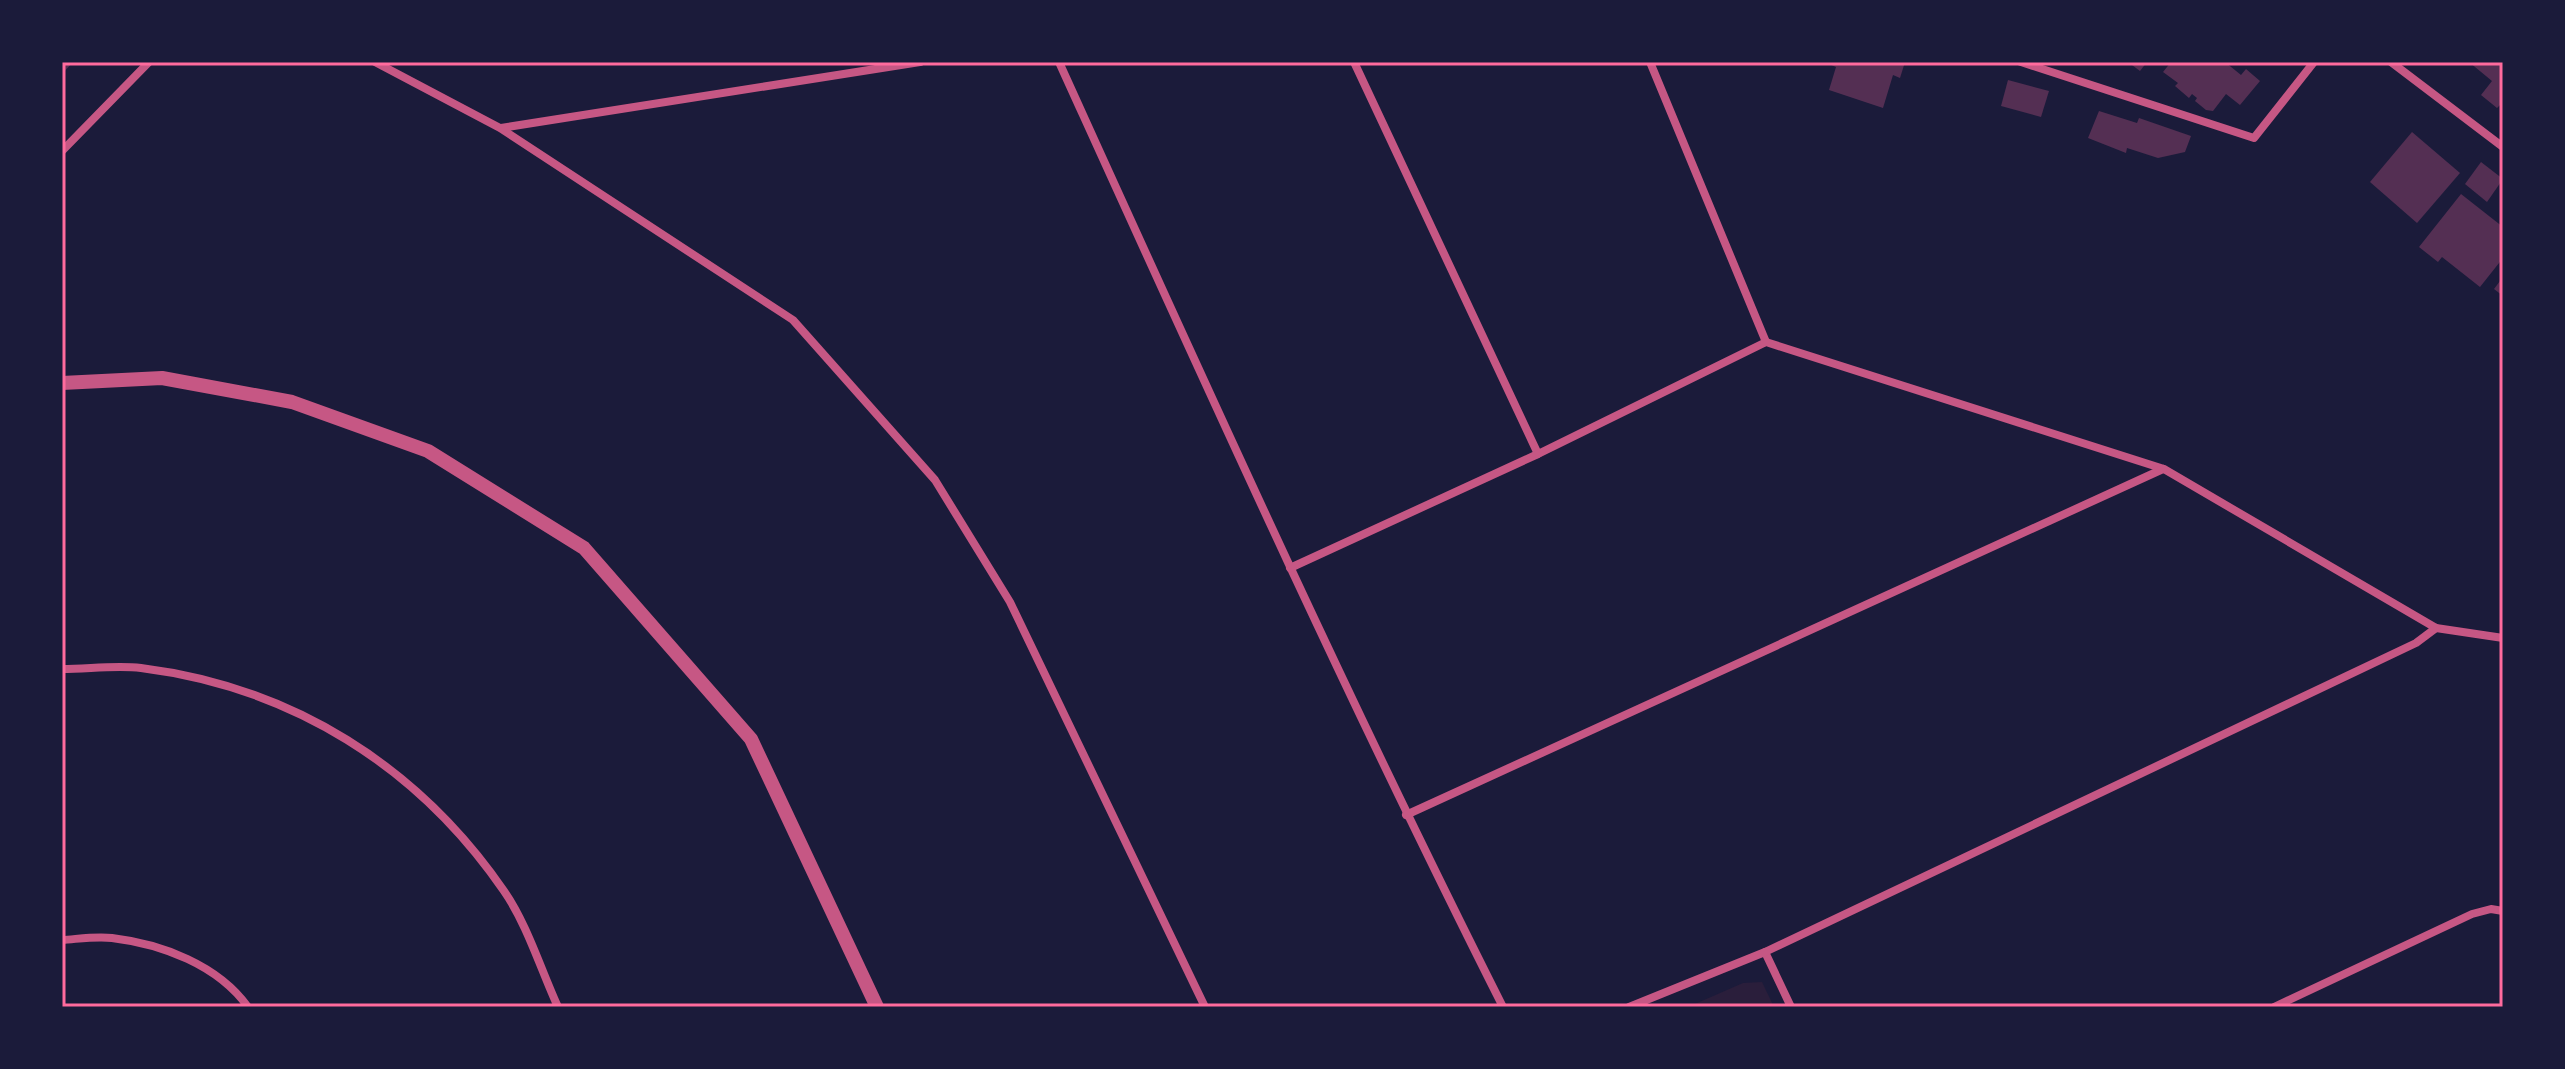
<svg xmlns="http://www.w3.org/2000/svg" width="2565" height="1069" viewBox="0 0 2565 1069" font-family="'IBM Plex Sans',sans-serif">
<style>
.green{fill:#2a1e3b}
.building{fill:#542f53}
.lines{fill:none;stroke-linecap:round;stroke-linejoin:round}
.minor{stroke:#c65784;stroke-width:8}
.tertiary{stroke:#c65784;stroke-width:14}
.neatline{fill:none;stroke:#ff6b9d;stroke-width:3}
</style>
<rect width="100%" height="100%" fill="#1b1b3a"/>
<path class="green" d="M1762,982L1774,1007H1688L1743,983Z"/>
<g class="building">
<path d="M62,62H73L62,74Z"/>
<path d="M1824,62H1905L1900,78L1893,75L1883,108L1829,90L1836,67Z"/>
<path d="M2128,62H2147L2140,71Z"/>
<path d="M2171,62H2225L2241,75L2246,69L2260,81L2240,105L2226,94L2213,111L2206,110L2195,101L2197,98L2192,94L2189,98L2175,86L2178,83L2163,72Z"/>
<path d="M2469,62H2503V102L2497,108L2481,95L2492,81Z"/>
<path d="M2008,80L2049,91L2041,117L2001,106Z"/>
<path d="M2099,111L2137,123L2139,118L2191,136L2185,152L2158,158L2127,148L2126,153L2088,138Z"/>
<path d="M2412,132L2460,173L2417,223L2370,182Z"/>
<path d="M2481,162L2503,179L2487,202L2465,184Z"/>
<path d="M2461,194L2503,227V258L2480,287L2442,257L2438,262L2419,247Z"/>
<path d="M2503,277V296L2494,289Z"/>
</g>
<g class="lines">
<g class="minor">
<path d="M375,62L500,128L793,320L935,480L1010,602L1205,1007"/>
<path d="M1059,62C1203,379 1346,696 1503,1007"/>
<path d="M1354,62L1538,454"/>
<path d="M1650,62L1766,342"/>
<path d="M2021,62L2254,138L2314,62"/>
<path d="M2391,62L2503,147"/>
<path d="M501,128L920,62"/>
<path d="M62,151L149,62"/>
<path d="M1290,568L1538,454L1766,342L2164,469L2436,628L2503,638"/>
<path d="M62,669C88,669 116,665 141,668C292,687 418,766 504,891C527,924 541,970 558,1007"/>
<path d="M1406,815L2163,469"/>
<path d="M62,940C78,939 96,936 112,938C162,944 218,965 248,1007"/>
<path d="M1765,952L1791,1007"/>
<path d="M1629,1007L1765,952L2416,643L2436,628"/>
<path d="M2274,1007L2472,914L2491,909L2503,911"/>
</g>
<path class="tertiary" d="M62,383L162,378L292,402L428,451L584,548L751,739L877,1007"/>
</g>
<rect width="2565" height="1069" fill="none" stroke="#1b1b3a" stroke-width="128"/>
<rect x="64" y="64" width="2437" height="941" class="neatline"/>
</svg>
